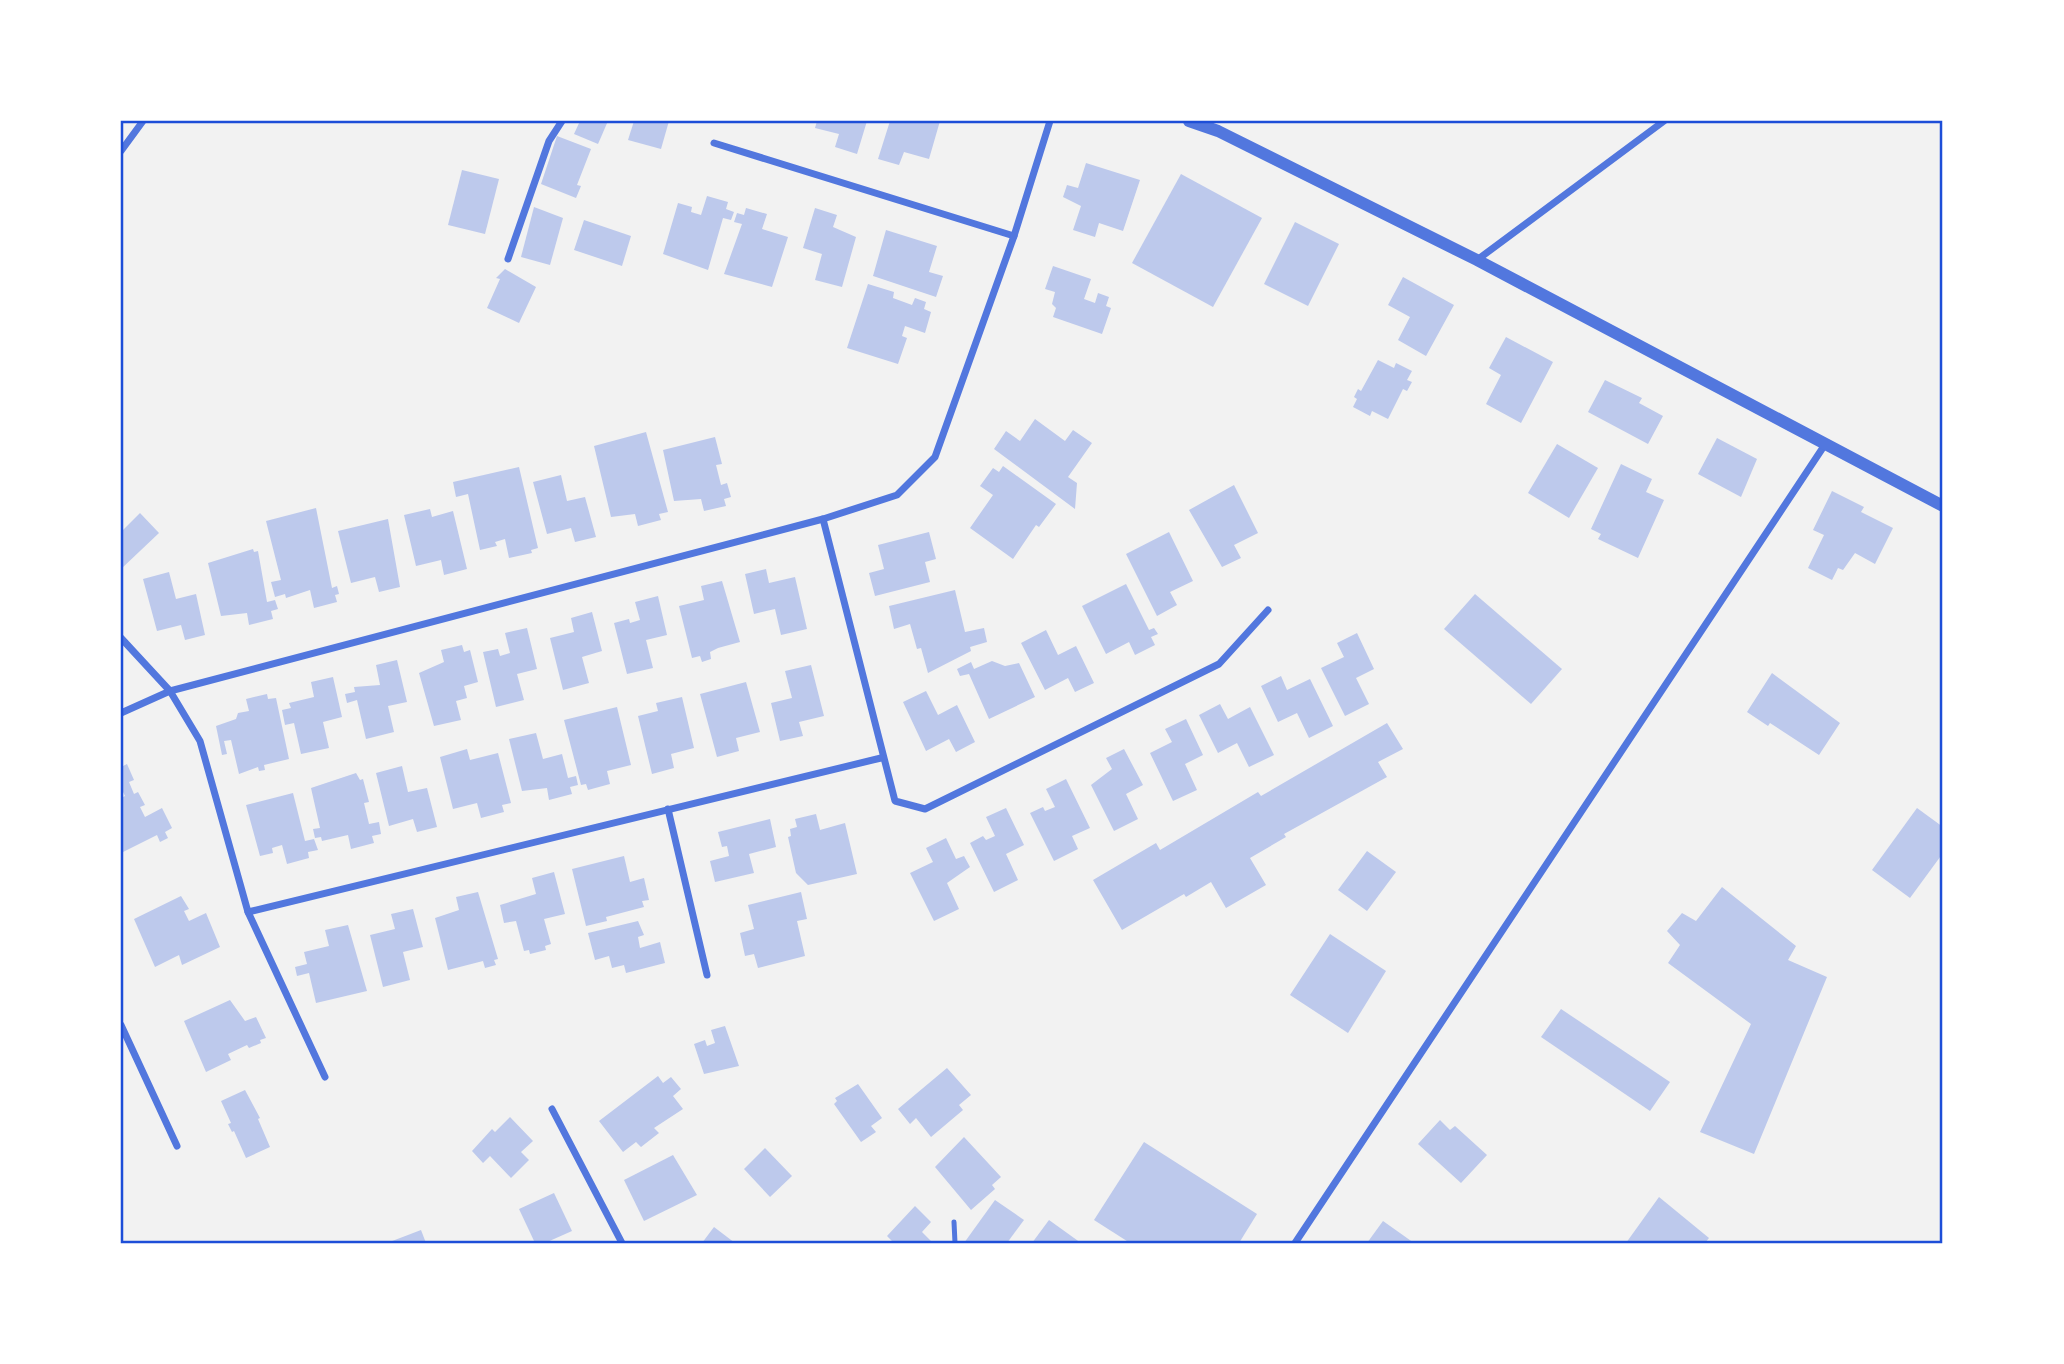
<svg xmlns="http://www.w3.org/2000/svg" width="2064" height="1364" viewBox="0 0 2064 1364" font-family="Helvetica,sans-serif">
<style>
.building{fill:#bdc9ec}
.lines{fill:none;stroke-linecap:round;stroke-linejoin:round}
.service{stroke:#5277de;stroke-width:5}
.minor{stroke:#5277de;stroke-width:7}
.tertiary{stroke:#5277de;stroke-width:12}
.neatline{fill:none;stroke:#1d4ed8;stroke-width:2.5}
</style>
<rect width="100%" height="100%" fill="#f2f2f2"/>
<g class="building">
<path d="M580,121H608L598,144L574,134Z"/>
<path d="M634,121H669L661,149L628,140Z"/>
<path d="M817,121H867L857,154L835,147L839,134L815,128Z"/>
<path d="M890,121H940L929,159L904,152L899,165L878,159Z"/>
<path d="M557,136L591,149L577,185L581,186L576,198L541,184Z"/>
<path d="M1086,163L1140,180L1123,231L1099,223L1095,237L1073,230L1081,206L1063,197L1067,185L1078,188Z"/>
<path d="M462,170L499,179L485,234L448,225Z"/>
<path d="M1181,174L1262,218L1213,307L1132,263Z"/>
<path d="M707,196L728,202L726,209L734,212L731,220L723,218L708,270L663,254L678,203L692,207L691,212L701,215Z"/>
<path d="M534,207L563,218L550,265L521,257Z"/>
<path d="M746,208L767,214L762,229L788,237L772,287L724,274L742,224L734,222L737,213L744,215Z"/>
<path d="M815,208L837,215L833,227L856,237L842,287L815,280L822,254L803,248Z"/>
<path d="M584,220L631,236L622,266L574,250Z"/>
<path d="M1295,222L1339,244L1308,306L1264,284Z"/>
<path d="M886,230L937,246L929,272L943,276L936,297L873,276Z"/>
<path d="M1053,266L1091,279L1084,299L1095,303L1098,293L1109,297L1106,306L1111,308L1102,334L1053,317L1056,308L1052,304L1055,292L1045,289Z"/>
<path d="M505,269L536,287L519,323L487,308L500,279L496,278Z"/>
<path d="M1403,277L1454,305L1426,356L1398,340L1410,317L1388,305Z"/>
<path d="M868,284L894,292L893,298L912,305L915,298L926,302L924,309L931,312L925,333L905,326L902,336L907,338L898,364L847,348Z"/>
<path d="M1506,337L1553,362L1521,423L1486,404L1501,375L1489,368Z"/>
<path d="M1378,360L1394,368L1396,363L1412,371L1407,380L1412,382L1407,391L1403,389L1388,419L1372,411L1370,416L1353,407L1357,399L1354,397L1358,389L1361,391Z"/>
<path d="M1605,380L1642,398L1639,403L1663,416L1648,444L1588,412Z"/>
<path d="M1035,419L1065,441L1073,430L1092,443L1068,477L1077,483L1075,509L994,449L1006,431L1020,441Z"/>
<path d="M646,432L668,512L659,514L661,520L638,526L635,514L611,517L594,446Z"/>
<path d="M715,437L722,464L716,465L721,485L727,483L731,497L724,499L726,506L704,511L701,499L674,501L663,450Z"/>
<path d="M1717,438L1757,459L1741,497L1698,474Z"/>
<path d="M1557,444L1598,468L1569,518L1528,493Z"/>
<path d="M1621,464L1652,479L1646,492L1664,500L1638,558L1598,539L1601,534L1591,529Z"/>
<path d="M1003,466L1056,504L1039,527L1036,525L1013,559L970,528L993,495L980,486L993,468L999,472Z"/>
<path d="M519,467L538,548L531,550L532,553L509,558L505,539L495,542L497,546L480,550L468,494L456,497L453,482Z"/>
<path d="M561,475L567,501L585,497L596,537L575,542L571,528L547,534L533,482Z"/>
<path d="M1234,485L1258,533L1234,545L1241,558L1222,567L1189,510Z"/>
<path d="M1832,491L1864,507L1861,512L1893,528L1875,564L1855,553L1843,570L1838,568L1832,580L1808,568L1824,535L1813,530Z"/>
<path d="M316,508L332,588L337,586L339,594L335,595L337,602L314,608L310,590L286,598L285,594L275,597L271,582L281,580L266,521Z"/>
<path d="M430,509L432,517L453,511L467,569L444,575L441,560L416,566L404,515Z"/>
<path d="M140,513L159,533L121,569V532Z"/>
<path d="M388,519L400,587L379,592L375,577L351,583L338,531Z"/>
<path d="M929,532L936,559L925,562L930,582L875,596L869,573L884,569L878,545Z"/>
<path d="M1169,532L1193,581L1170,592L1177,605L1157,616L1126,554Z"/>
<path d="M253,549L254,552L258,551L267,602L275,600L278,609L271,611L273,619L249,625L247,613L221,616L208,563Z"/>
<path d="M766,569L769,583L795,577L807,629L781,635L775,609L754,614L745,574Z"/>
<path d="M169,572L176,599L196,594L205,635L185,640L181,625L157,631L143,579Z"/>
<path d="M722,581L740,642L718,648L710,652L711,659L702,662L700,656L692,658L679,606L704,600L701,586Z"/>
<path d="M1126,584L1149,630L1154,628L1158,634L1151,637L1155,645L1135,655L1129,642L1106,654L1082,606Z"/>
<path d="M955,590L965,632L984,628L987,642L970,647L971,651L928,673L921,648L917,649L910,624L894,629L889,606Z"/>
<path d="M1475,594L1562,669L1531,704L1444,629Z"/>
<path d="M658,596L667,635L646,640L653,668L627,674L614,623L629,619L630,623L640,620L635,602Z"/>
<path d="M592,612L602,651L582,657L589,683L563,690L550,638L574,632L571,618Z"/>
<path d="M527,628L537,669L517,674L524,700L496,707L483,652L498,649L500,656L510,653L505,633Z"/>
<path d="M1046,630L1058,655L1076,646L1094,683L1075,692L1068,678L1045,690L1021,643Z"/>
<path d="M1357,633L1374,669L1356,678L1369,704L1345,716L1321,668L1344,657L1337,643Z"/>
<path d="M462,645L464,652L470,650L478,682L464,686L467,698L456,701L461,720L434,726L419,673L444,662L441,650Z"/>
<path d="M397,660L407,702L388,706L394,732L366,739L357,700L347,703L345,694L355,692L354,687L380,685L376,665Z"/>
<path d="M992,661L1005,666L1019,663L1035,697L989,719L969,674L960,676L957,669L971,662L974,669Z"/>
<path d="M811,665L824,716L799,722L803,736L780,741L771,703L792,698L785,671Z"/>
<path d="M1772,673L1840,723L1819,755L1770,723L1768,726L1747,712Z"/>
<path d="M1281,676L1287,690L1310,679L1333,726L1309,738L1297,713L1278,722L1261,686Z"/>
<path d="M333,677L342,717L323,722L329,748L301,754L294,723L285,725L282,710L291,708L289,703L314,697L311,682Z"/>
<path d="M746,682L760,732L736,738L739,751L717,757L700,694Z"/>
<path d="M926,691L938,715L957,705L975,742L956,752L949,739L926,751L903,702Z"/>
<path d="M267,694L268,699L276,698L289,759L264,765L265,770L259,771L258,767L239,774L231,740L224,741L227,754L222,755L216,726L236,719L238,713L249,711L246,699Z"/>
<path d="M682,697L694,748L671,754L674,768L652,774L638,716L658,711L656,703Z"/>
<path d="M1220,704L1228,719L1250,707L1274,755L1249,767L1237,743L1218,753L1199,715Z"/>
<path d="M617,707L631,765L607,771L610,784L588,790L586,784L581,785L564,720Z"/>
<path d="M1186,719L1203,755L1185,764L1197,790L1173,801L1150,753L1172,742L1165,729Z"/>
<path d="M1387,723L1403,749L1378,762L1387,777L1284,834L1286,837L1250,858L1266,885L1226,908L1211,882L1186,897L1184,894L1122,930L1093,880L1156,843L1160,850L1258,792L1261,796Z"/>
<path d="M536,733L543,759L562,754L568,778L576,776L578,785L570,787L572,794L549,800L547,788L522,791L509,739Z"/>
<path d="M467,749L470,760L498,753L511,803L502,805L504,812L481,818L477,803L453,809L440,757Z"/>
<path d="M1124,749L1143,785L1126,794L1138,819L1114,831L1091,785L1112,769L1106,758Z"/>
<path d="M127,764L134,780L129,782L134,794L138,792L145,805L140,807L145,817L162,808L172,828L165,832L168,838L160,842L157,835L121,853V798L125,796L121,788V767Z"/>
<path d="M402,766L408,792L427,788L437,827L417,832L413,819L389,826L376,773Z"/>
<path d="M356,773L360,780L363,779L369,802L364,803L369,824L379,822L381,834L372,836L374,843L351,849L348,835L322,841L321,837L315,838L313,829L320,828L311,788Z"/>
<path d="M1066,779L1090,828L1072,836L1078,849L1054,861L1030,813L1043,807L1045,811L1055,807L1046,789Z"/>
<path d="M293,793L305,841L314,839L318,850L308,852L309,858L287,864L282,845L272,848L273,853L260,856L246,805Z"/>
<path d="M1006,808L1024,845L1006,854L1018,880L994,892L970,843L983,836L986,840L995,836L986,817Z"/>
<path d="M1917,808L1943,827V853L1910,898L1872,870Z"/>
<path d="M816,814L820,830L845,823L857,874L808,885L796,873L788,837L791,836L790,829L797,827L795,819Z"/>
<path d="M770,819L776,847L749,854L754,873L715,882L710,861L729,856L727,846L722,847L718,832Z"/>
<path d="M946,838L956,859L964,856L970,867L947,883L959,909L934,921L910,873L933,862L926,848Z"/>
<path d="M1367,851L1396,872L1367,911L1338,890Z"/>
<path d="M624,856L630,882L644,878L649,900L642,901L644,907L606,917L607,921L586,926L572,869Z"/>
<path d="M554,872L565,914L544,919L551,944L545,946L546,950L530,954L529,950L524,951L516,921L504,923L500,905L536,894L532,878Z"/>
<path d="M1722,887L1796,946L1788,960L1827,977L1754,1154L1700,1132L1751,1024L1668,963L1680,945L1667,931L1682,913L1696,921Z"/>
<path d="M478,892L498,959L494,960L496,965L485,968L483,961L448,970L435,918L459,910L456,897Z"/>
<path d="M801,892L807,919L797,921L805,956L758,968L754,954L745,956L740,933L754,929L748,905Z"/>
<path d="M181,896L189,909L184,911L189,921L206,913L220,947L182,965L179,955L155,967L134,919Z"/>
<path d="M413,909L423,947L403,952L410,980L383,987L370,935L395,929L391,914Z"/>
<path d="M638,921L644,935L638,937L640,948L660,942L665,963L626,973L624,965L612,968L609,956L595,960L588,933Z"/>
<path d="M348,925L367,991L316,1003L309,973L297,976L295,967L307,964L304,952L329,946L325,930Z"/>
<path d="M1330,934L1386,971L1348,1033L1290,995Z"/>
<path d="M230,1000L245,1021L256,1017L266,1038L260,1040L261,1043L249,1048L247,1045L228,1054L231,1060L206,1072L184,1021Z"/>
<path d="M1561,1009L1670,1082L1650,1111L1541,1037Z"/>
<path d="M725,1026L739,1066L704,1074L694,1044L705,1040L707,1046L715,1043L711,1030Z"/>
<path d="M947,1068L971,1095L959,1105L963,1110L931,1137L916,1118L910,1124L898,1109Z"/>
<path d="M658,1076L663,1083L671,1077L681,1089L673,1096L683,1109L654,1128L659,1133L641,1147L636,1142L623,1152L599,1121Z"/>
<path d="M858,1084L882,1118L871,1126L876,1132L861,1142L834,1104L837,1101L835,1098Z"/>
<path d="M245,1090L260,1118L258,1119L270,1147L246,1158L234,1131L232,1132L228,1124L231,1123L221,1101Z"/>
<path d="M510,1117L533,1141L521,1152L529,1160L511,1178L490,1156L483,1163L472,1151L492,1129L495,1132Z"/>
<path d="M1440,1120L1450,1130L1455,1126L1487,1155L1461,1183L1418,1144Z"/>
<path d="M964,1137L1001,1177L992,1185L995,1189L971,1210L935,1167Z"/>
<path d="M1144,1142L1257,1214L1239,1243H1130L1094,1220Z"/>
<path d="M765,1148L792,1176L770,1197L744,1169Z"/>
<path d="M673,1155L697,1195L644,1221L624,1180Z"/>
<path d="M554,1193L572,1231L545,1243H535L519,1209Z"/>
<path d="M1659,1197L1709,1238L1705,1243H1626Z"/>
<path d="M995,1200L1024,1220L1007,1243H964Z"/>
<path d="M915,1206L931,1222L922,1232L933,1243H894L887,1236Z"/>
<path d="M1049,1220L1081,1243H1032Z"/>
<path d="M1383,1221L1414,1243H1367Z"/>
<path d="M714,1227L735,1243H702Z"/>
<path d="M421,1230L426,1243H387Z"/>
</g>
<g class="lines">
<path class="service" d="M954,1222L955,1243"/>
<g class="minor">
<path d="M714,143L1014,236"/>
<path d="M121,151L143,121"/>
<path d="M508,259L549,141L562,121"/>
<path d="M1477,260L1664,121"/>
<path d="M823,519L895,801L925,809L1219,664L1268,610"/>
<path d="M121,638L170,691L200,741L248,912L325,1077"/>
<path d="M121,713L170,691L823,519L897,495L935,457L1014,236L1050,121"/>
<path d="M668,809L707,975"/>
<path d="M248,912L881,758"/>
<path d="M121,1025L177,1146"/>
<path d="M552,1109L622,1243"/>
<path d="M1295,1243L1826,443"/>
</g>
<path class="tertiary" d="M1189,121L1218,131L1477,260L1943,506"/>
</g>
<rect width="2064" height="1364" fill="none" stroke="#ffffff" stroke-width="245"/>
<rect x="122" y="122" width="1819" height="1120" class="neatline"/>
</svg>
